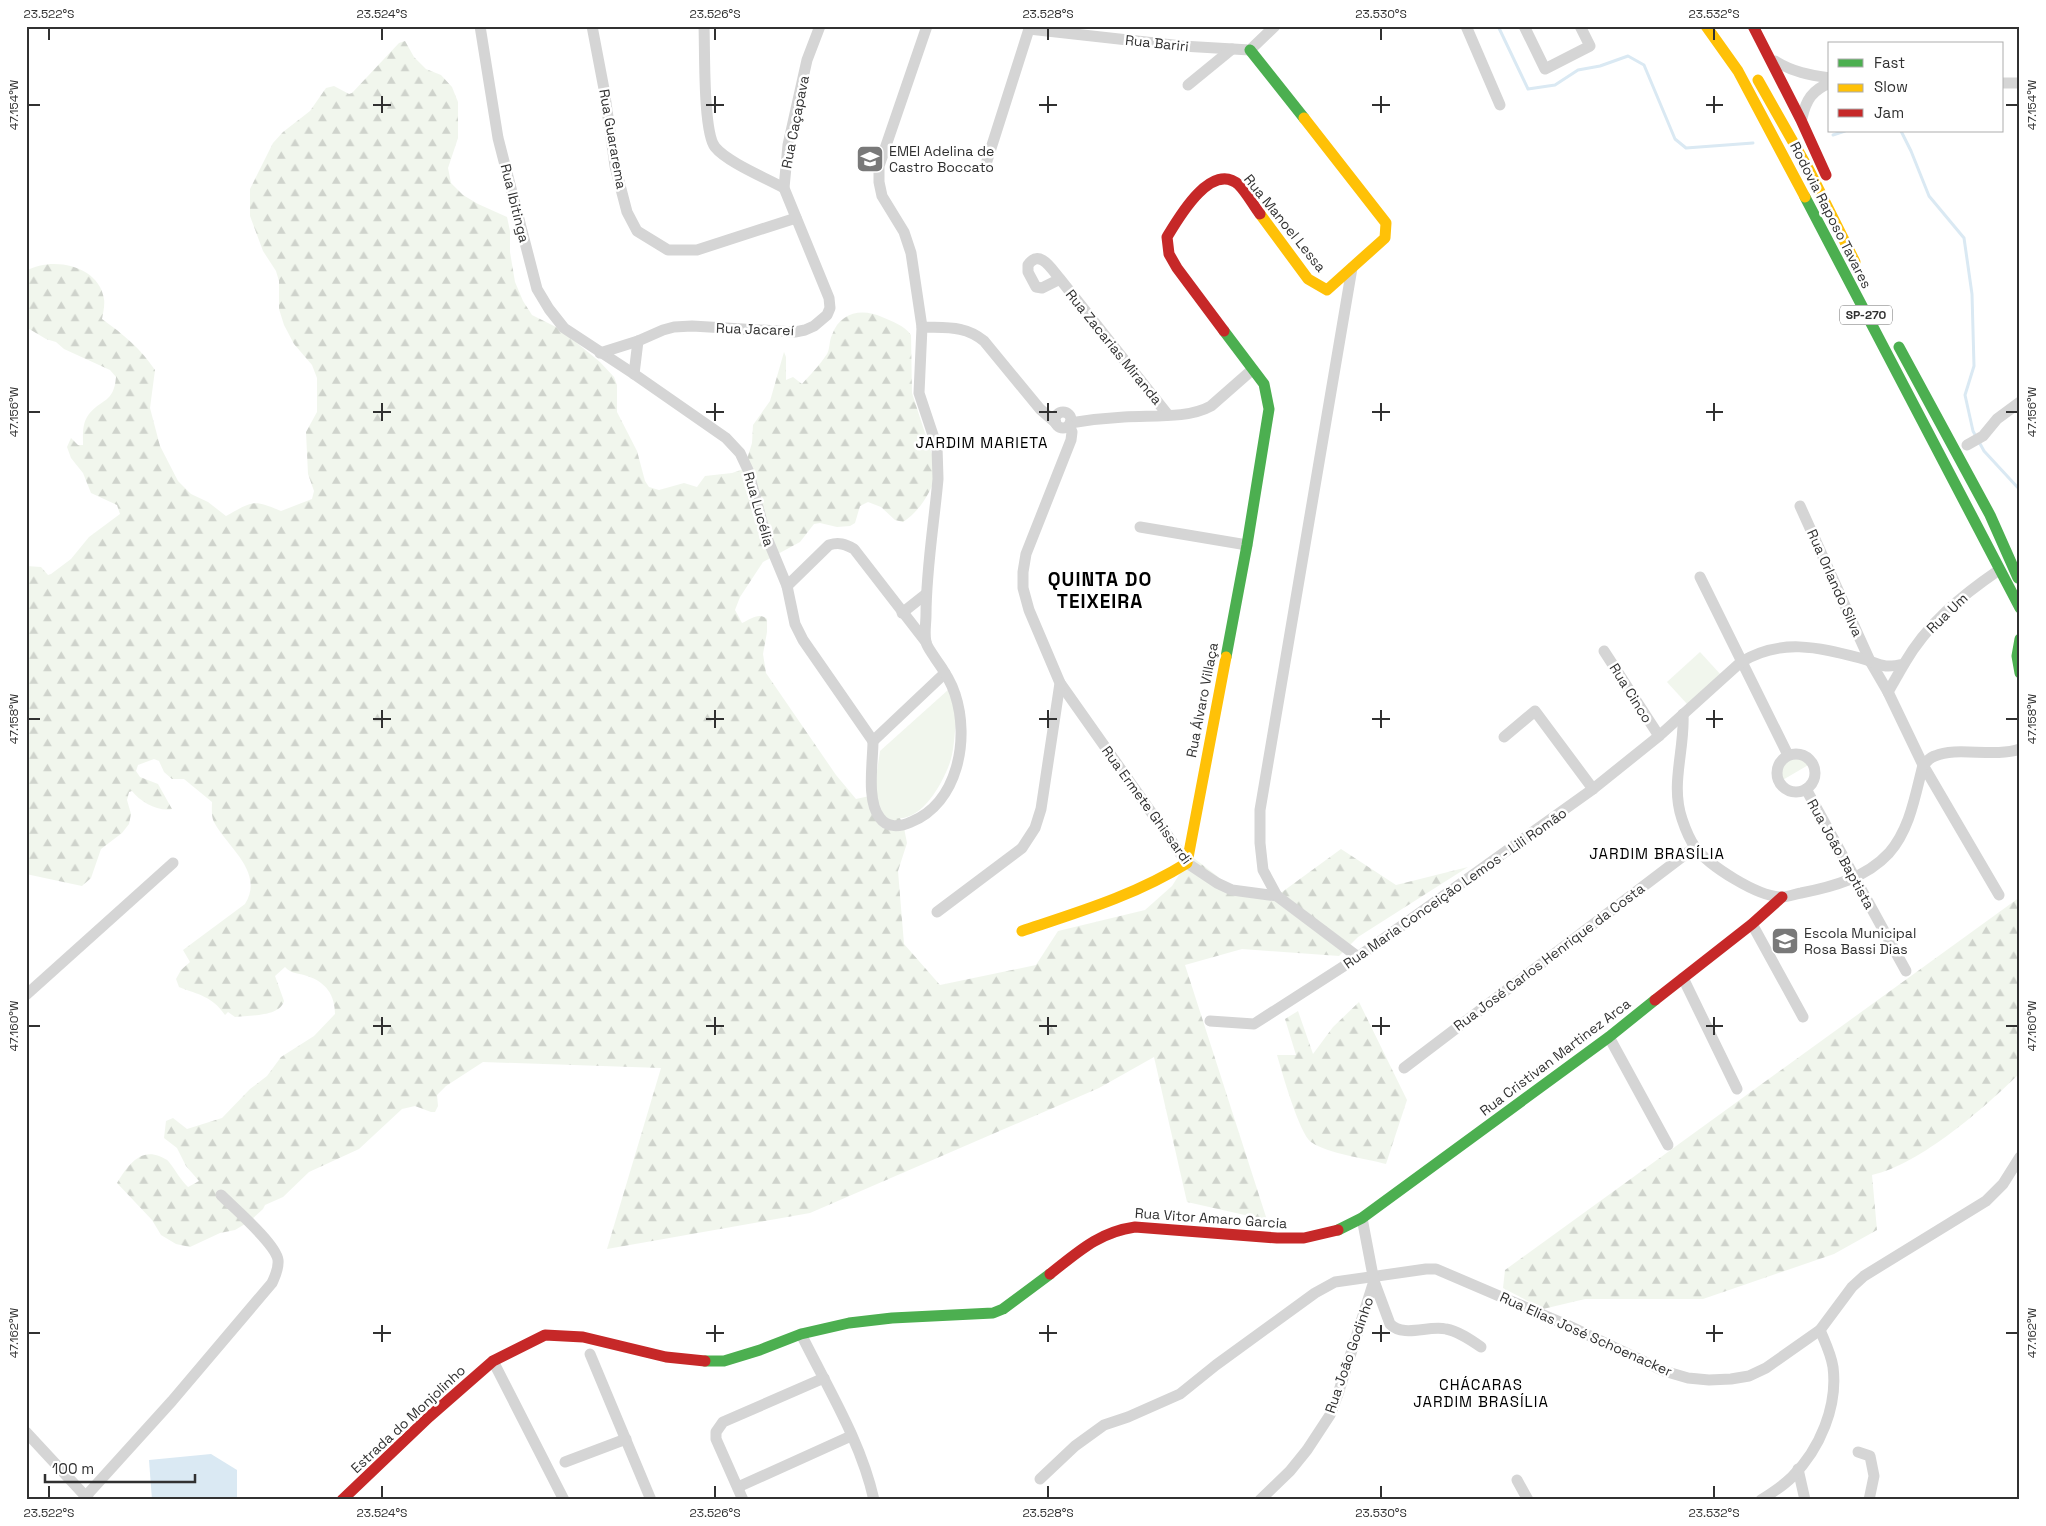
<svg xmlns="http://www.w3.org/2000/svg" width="2046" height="1526" viewBox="0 0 2046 1526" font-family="'Space Grotesk',sans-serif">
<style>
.forest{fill:url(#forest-firs)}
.green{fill:#f1f6ed}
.water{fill:#dae9f3}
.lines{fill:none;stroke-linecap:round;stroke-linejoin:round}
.stream{stroke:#dae9f3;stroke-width:3}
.street{stroke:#d5d5d5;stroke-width:11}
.fast{stroke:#4caf50;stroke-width:11}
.slow{stroke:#ffc107;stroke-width:11}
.jam{stroke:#c62828;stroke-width:11}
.ticks{fill:none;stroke:#313131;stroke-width:2}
.labels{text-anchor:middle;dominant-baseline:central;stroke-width:5;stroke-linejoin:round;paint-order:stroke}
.shield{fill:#fff;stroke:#6f6f6f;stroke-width:1}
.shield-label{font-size:12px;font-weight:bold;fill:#313131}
.street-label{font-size:14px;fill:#313131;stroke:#fff}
.poi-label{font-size:14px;fill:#313131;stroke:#fff;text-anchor:start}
.neighbourhood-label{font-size:15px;letter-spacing:1px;fill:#000;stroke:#fff}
.district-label{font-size:19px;font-weight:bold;letter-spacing:1px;fill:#000;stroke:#fff}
.neatline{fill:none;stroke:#313131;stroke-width:2}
.ticks-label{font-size:12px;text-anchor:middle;fill:#313131}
</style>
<defs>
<pattern id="forest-firs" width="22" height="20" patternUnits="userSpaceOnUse" patternTransform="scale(1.25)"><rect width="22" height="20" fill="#f1f6ed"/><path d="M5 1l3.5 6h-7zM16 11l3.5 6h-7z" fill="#cfd3cc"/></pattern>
</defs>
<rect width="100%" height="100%" fill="#fff"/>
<g class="forest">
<path d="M405,41L414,57L426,69L441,75L452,87L458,102V138L448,168L451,183L463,195L478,204L507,217L510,231V252L515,282L523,301L532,315L560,329L600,362L614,377L617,385V412L637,451L645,481L649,487L659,490L684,483L697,487L705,476L732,473L744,469L752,443L753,425L770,401L784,352L786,357V380L793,377L802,384C810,375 820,365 827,354C830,349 829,341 832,335C840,312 862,308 882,317C893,322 904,325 911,335L912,393L937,470C933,490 920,511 903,522L895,520L881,507L868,502L860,506L855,523L850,526L837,527L820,523L814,524L800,542L763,562L740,597L735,610L742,623C751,619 759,612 767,619V632L763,654L766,673L836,775L856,799L874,795L898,813L904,828L907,843L898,871L904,944L940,985L1036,965L1058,931L1145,910L1172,886L1191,856L1234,889L1278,895L1341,849L1396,885L1468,867L1358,937L1339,956L1242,949L1185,965L1267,1220L1187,1202L1154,1057L1099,1088L810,1213L607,1249L661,1068L483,1062L446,1086L437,1095L438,1106L435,1112H431L415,1106L402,1109L359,1149L309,1172L283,1197L265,1205L263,1209L250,1221L235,1230L220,1233L190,1247L176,1244L161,1235L152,1220L117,1183C126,1168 139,1148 159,1156C163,1158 167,1159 169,1162C176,1171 180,1179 188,1187L199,1181L186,1166L177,1148L164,1138L166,1121L173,1118L187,1129L222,1118L250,1089L267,1076L281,1057L314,1036L335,1014C335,995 326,982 307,976C299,973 291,974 285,967L275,976L284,1001C280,1017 249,1015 235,1017L228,1012L225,1015C212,996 199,995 179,987L176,979L181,970L190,962L183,950L245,904C265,872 227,847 214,822C211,816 212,808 212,802L184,779H172L164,772L159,761L154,759L138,765L136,771L140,777L158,784L172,809C159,812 140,802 132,791L129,792L127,800L131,814L129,824L122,833L101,849L91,878L82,886L26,874V566L41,567L48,575L51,574L71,559L89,537L120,514L117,505L91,493L83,473L71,458L67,447L71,438L78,445H83C83,434 82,423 89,414C101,399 114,403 116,377L110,370L64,349L56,342L46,339L26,327V271C52,256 99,265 104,299C105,305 103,313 102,319C123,334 141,349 155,370L150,408L160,446L178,481L191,494L208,502L226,516C253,501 253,499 281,511L312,499L314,491L308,474L306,432L317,412V378L312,365L294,344L284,325L279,309V281L276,271L263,251L250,216V189L273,143L283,132L310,111L326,88L334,86L349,94L352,93L399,43Z"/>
<path d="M2020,897V1073C1984,1108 1921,1164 1872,1175L1877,1230L1834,1254L1703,1299H1585L1543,1309L1503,1288L1505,1270Z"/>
<path d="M1359,1002L1407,1100L1386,1164C1364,1158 1329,1154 1311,1142C1299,1133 1282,1072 1277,1055H1296L1285,1019L1298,1011L1313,1054L1333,1027Z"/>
</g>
<g class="green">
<path d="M1700,652L1721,675L1688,705L1667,682Z"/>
<path d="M948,690C953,701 957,718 955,731C954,742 953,755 949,765C941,786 921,822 895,818C889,817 883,814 880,808C872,792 878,767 880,751Z"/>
<path d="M1798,755L1805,757L1810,764L1781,781C1777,772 1780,766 1785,759Z"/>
</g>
<path class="water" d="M211,1454L237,1470V1500H152L149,1460Z"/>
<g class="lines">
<g class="stream">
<path d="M1498,26L1528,89L1555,85L1578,70L1600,66L1628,56L1644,65L1675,139L1686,148L1753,143"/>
<path d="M1901,131L1911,151L1929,196L1964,238L1972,294L1974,366L1965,395L1973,431L1984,451L2020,490"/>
<path d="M1833,135L1845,131"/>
</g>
<g class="street">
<path d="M480,26L498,138L537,289L549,309L564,328L634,374L726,438L740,453L748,470L765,533L787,586"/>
<path d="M592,26L604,89L615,166L627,212L637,231L668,250H697L796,218"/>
<path d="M704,26C705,50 703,132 715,147C727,162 766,178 784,188"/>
<path d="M1466,26L1500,105"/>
<path d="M1524,26L1545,69L1590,46L1580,26"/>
<path d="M1029,29L1182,46L1250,50L1275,26"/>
<path d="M1775,61C1793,72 1809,75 1830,78"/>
<path d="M2002,83H2020"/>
<path d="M1188,85L1232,49"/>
<path d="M1802,118C1806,100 1812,90 1830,83"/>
<path d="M986,164L1029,29"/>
<path d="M1060,279L1042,288L1036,287L1028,272V265C1040,248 1052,270 1060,279L1168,415"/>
<path d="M922,327L911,253L904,232L882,196L879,182V166L927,26"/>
<path d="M600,353L638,341L663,330L674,327L692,326L795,332L805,330L814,326L827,315L830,308L829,298L784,188L788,145L807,60L820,26"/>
<path d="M634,374L638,341"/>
<circle cx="1063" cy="420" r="8"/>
<path d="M1070,423C1088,420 1106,418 1124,417C1150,415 1188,419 1211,406L1252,370"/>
<path d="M1967,445L1983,436L1997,419L2020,402"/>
<path d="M1800,506L1870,661L1888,692L1923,765L1999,895"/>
<path d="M1140,527L1247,545"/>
<path d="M1700,577L1788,755"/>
<path d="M902,613L926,594"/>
<path d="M926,642L854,549C845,544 839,542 829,545L787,586L795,624L803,640L873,741L945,673"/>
<path d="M1604,651L1659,736"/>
<path d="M1060,683L1187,863L1217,883L1232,890L1277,896L1358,957"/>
<path d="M1888,692L1904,664"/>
<path d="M1683,714C1685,750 1670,784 1682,819C1685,828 1690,840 1695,847C1709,866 1758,897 1782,897C1788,897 1795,894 1801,893C1832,887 1866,878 1889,853C1910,829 1915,796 1923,765"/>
<path d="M1504,737L1535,711L1593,789"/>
<path d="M873,741C873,762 866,801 880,818C887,828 900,827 911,822C958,803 970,739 955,694C951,681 943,669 935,658C932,653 927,647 926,642C924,634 926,623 926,615C926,570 934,524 938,479L937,447L919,393L922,327C946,328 965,325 984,341L1040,409L1056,423"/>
<circle cx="1796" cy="773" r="19"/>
<path d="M1923,765C1927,762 1930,757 1935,756C1957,746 1993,758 2020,749"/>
<path d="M1806,789L1906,971"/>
<path d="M1277,896L1263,870L1260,843V810L1352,268"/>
<path d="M937,912L1022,848L1035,828L1041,809L1060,683L1029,610L1023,588V572L1026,554L1071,440L1072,432L1069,425"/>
<path d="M1752,924L1803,1017"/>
<path d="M1683,978L1737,1089"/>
<path d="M26,995L173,863"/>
<path d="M1210,1021L1254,1024L1358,957L1593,789L1659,736L1741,662C1781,638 1817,647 1860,658C1881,664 1881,669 1904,664C1927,624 1961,596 1999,570"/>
<path d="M1609,1037L1668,1145"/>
<path d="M1404,1068L1695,847"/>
<path d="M1374,1281L1390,1324C1404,1338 1428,1325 1446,1329C1458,1331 1471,1340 1481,1347"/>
<path d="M801,1334C827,1387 861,1441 874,1500"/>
<path d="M590,1354L651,1500"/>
<path d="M493,1361L564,1500"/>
<path d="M26,1432L89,1500"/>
<path d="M1858,1452L1870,1456L1874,1476L1869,1500"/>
<path d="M565,1462L626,1439"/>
<path d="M1798,1469L1805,1500"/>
<path d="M1040,1479L1075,1446L1104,1425L1128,1417L1180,1394L1216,1365L1315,1293L1335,1282L1426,1269H1436L1567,1325L1664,1371L1688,1378L1709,1380L1731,1379L1749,1376L1766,1368L1820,1330L1852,1287L1864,1276L1986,1201L2003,1184L2020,1157"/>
<path d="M1517,1480L1528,1500"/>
<path d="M738,1487L851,1436"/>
<path d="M86,1496L172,1401L272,1283C275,1276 279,1269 278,1260C276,1244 234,1208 221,1195"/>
<path d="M743,1500L716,1439V1432L723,1422L824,1378"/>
<path d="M1260,1500L1290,1471L1307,1450L1330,1415L1338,1394L1374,1281L1362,1218"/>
<path d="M1761,1500C1772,1493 1783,1486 1792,1477C1820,1449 1838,1406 1833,1367C1831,1354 1825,1342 1820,1330"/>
</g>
<g class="fast">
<path d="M1250,50L1304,118"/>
<path d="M1805,197L2020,608"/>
<path d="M1224,331L1264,384L1269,409L1247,545L1226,657"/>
<path d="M1899,347L1990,515L2018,578"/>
<path d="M2020,639L2017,656L2020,673"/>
<path d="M1338,1230L1362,1218L1609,1037L1655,1000"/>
<path d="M705,1361H724L760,1350L801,1334L849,1323L892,1318L993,1313L1003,1309L1050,1274"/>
</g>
<g class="slow">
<path d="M1706,26L1738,71L1805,197"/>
<path d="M1758,80L1809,170L1855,262"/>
<path d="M1260,214L1308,279L1327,290L1385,238L1386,223L1304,118"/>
<path d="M1022,931C1079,912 1136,895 1187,863L1226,657"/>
</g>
<g class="jam">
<path d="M1753,26L1801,120L1826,175"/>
<path d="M1224,331L1177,268L1169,254L1167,237C1179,217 1212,160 1239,185C1247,193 1253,205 1260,214"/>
<path d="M1655,1000L1752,924L1782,897"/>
<path d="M1050,1274C1078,1252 1099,1232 1135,1227L1277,1238H1304L1338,1230"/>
<path d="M342,1500L429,1417L493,1361L545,1335L583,1337L666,1357L705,1361"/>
</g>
</g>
<path class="ticks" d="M49,28V40M382,28V40M715,28V40M1048,28V40M1381,28V40M1714,28V40M382,96V113M715,96V113M1048,96V113M1381,96V113M1714,96V113M28,105H40M373,105H391M706,105H724M1039,105H1057M1372,105H1390M1706,105H1723M2006,105H2018M382,403V421M715,403V421M1048,403V421M1381,403V421M1714,403V421M28,412H40M373,412H391M706,412H724M1039,412H1057M1372,412H1390M1706,412H1723M2006,412H2018M382,710V728M715,710V728M1048,710V728M1381,710V728M1714,710V728M28,719H40M373,719H391M706,719H724M1039,719H1057M1372,719H1390M1706,719H1723M2006,719H2018M382,1017V1035M715,1017V1035M1048,1017V1035M1381,1017V1035M1714,1017V1035M28,1026H40M373,1026H391M706,1026H724M1039,1026H1057M1372,1026H1390M1706,1026H1723M2006,1026H2018M382,1325V1342M715,1325V1342M1048,1325V1342M1381,1325V1342M1714,1325V1342M28,1333H40M373,1333H391M706,1333H724M1039,1333H1057M1372,1333H1390M1706,1333H1723M2006,1333H2018M49,1486V1498M382,1486V1498M715,1486V1498M1048,1486V1498M1381,1486V1498M1714,1486V1498"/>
<defs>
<g id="school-square" transform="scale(1.4375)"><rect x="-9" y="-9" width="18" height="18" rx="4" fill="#797979" stroke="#fff"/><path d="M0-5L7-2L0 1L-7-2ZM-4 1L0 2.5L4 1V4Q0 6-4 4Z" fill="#fff"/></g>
</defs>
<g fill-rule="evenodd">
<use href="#school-square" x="870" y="159"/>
<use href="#school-square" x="1785" y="941"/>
</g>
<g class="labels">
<rect class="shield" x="1840" y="305.5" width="52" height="19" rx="4"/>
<g class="shield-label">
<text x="1866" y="315">SP-270</text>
</g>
<g class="street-label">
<text transform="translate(1157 43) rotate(6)">Rua Bariri</text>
<text transform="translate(795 122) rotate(-79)">Rua Caçapava</text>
<text transform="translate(613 139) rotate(80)">Rua Guararema</text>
<text transform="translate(515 203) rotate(76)">Rua Ibitinga</text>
<text transform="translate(1831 215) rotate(63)">Rodovia Raposo Tavares</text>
<text transform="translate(1285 223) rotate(51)">Rua Manoel Lessa</text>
<text transform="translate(755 329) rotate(2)">Rua Jacareí</text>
<text transform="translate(1114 347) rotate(51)">Rua Zacarias Miranda</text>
<text transform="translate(759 509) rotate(74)">Rua Lucélia</text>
<text transform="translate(1835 583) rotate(66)">Rua Orlando Silva</text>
<text transform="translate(1947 613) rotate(-44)">Rua Um</text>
<text transform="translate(1631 693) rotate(58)">Rua Cinco</text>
<text transform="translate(1202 700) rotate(-79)">Rua Álvaro Villaça</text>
<text transform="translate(1147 805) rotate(54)">Rua Ermete Ghissardi</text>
<text transform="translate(1841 854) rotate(61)">Rua João Baptista</text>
<text transform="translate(1455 888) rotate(-35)">Rua Maria Conceição Lemos - Lili Romão</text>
<text transform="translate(1549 957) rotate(-37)">Rua José Carlos Henrique da Costa</text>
<text transform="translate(1555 1057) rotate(-37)">Rua Cristivan Martinez Arca</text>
<text transform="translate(1211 1218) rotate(4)">Rua Vitor Amaro Garcia</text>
<text transform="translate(1586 1334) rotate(24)">Rua Elias José Schoenacker</text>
<text transform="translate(1349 1355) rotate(-71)">Rua João Godinho</text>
<text transform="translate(408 1419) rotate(-43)">Estrada do Monjolinho</text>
</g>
<g class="poi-label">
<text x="889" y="151">EMEI Adelina de<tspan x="889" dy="16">Castro Boccato</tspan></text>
<text x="1804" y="933">Escola Municipal<tspan x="1804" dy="16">Rosa Bassi Dias</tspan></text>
</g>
<g class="neighbourhood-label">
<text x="982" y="442">JARDIM MARIETA</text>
<text x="1657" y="853">JARDIM BRASÍLIA</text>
<text x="1481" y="1384">CHÁCARAS<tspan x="1481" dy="17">JARDIM BRASÍLIA</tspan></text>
</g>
<g class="district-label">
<text x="1100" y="579">QUINTA DO<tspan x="1100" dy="22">TEIXEIRA</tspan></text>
</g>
</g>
<rect width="2046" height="1526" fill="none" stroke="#ffffff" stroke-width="55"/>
<rect x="1828" y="42" width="175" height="90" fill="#ffffff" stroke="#adadad"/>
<rect x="1838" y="59" width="25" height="8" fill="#4caf50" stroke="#adadad"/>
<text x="1874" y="68" font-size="15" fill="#313131">Fast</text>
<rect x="1838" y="84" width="25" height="8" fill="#ffc107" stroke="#adadad"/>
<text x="1874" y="92" font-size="15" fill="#313131">Slow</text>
<rect x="1838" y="109" width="25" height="8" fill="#c62828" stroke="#adadad"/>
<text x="1874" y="118" font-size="15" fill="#313131">Jam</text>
<path d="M45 1474v8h150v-8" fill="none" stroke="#313131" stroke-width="2.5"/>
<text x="52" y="1474" font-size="15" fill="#313131" stroke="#ffffff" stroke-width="4" paint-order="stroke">100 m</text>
<rect x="28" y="28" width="1990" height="1470" class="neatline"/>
<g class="ticks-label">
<text x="49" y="18">23.522°S</text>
<text x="382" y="18">23.524°S</text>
<text x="715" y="18">23.526°S</text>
<text x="1048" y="18">23.528°S</text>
<text x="1381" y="18">23.530°S</text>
<text x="1714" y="18">23.532°S</text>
<text transform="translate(2032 105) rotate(-90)" y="4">47.154°W</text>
<text transform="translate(14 105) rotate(-90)" y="4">47.154°W</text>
<text transform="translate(2032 412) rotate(-90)" y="4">47.156°W</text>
<text transform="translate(14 412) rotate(-90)" y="4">47.156°W</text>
<text transform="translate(2032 719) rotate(-90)" y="4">47.158°W</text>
<text transform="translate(14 719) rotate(-90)" y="4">47.158°W</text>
<text transform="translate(2032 1026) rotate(-90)" y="4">47.160°W</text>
<text transform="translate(14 1026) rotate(-90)" y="4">47.160°W</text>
<text transform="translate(2032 1333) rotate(-90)" y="4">47.162°W</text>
<text transform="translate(14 1333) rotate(-90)" y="4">47.162°W</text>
<text x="49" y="1517">23.522°S</text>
<text x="382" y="1517">23.524°S</text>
<text x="715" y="1517">23.526°S</text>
<text x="1048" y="1517">23.528°S</text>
<text x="1381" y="1517">23.530°S</text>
<text x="1714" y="1517">23.532°S</text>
</g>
</svg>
